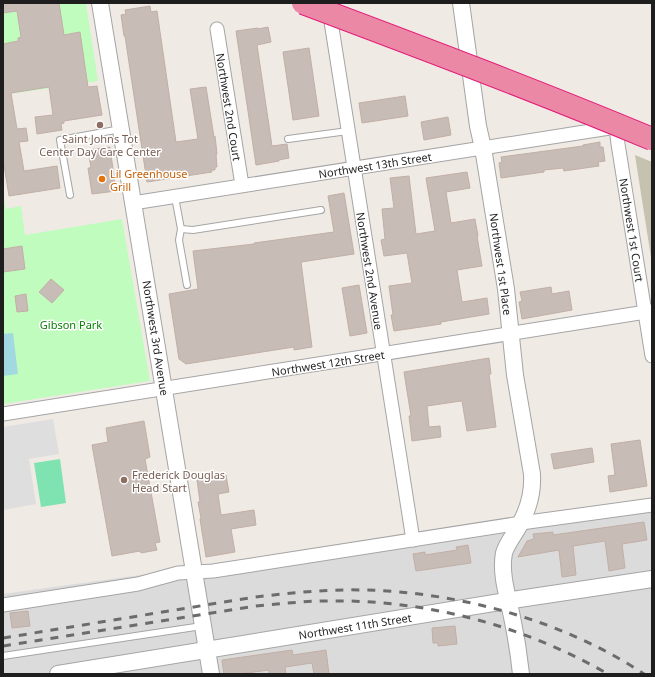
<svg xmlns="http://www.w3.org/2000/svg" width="655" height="677" viewBox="0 0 655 677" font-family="'Noto Sans',sans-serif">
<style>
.residential{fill:#dcdbdb}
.construction{fill:#c5c2af}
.park{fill:#c1fcbf}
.pitch{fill:#7ee3b0}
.parking{fill:#dedede}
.water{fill:#a2d9e0}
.building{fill:#c8bcb7;stroke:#c2afa5}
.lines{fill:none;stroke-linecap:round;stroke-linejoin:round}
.service-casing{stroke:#a5a5a5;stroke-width:8}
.minor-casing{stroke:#a5a5a5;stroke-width:15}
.tertiary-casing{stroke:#a5a5a5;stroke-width:18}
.service{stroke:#fff;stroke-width:6}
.minor{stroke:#fff;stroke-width:13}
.tertiary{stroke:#fff;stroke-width:16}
.rail{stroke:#6c6c6c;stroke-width:3;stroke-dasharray:8 8;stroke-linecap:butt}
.motorway-bridge-casing{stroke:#e41b78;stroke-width:24;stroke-linecap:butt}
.motorway-bridge{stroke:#eb88a6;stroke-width:22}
.education-dot{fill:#8d6e63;stroke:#fff;stroke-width:1.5}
.food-dot{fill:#e8710a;stroke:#fff;stroke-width:1.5}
.labels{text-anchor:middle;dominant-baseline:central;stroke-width:3;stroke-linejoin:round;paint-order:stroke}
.street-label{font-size:11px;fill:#1e1e1e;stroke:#fff}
.education-label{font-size:11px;fill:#785e54;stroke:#fff}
.food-label{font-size:11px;fill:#c56008;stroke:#fff;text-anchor:start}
.park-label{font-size:11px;fill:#0a8306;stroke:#fff}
</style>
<rect width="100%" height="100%" fill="#f0eae4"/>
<path class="residential" d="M652,504V674H3V594Z"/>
<path class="construction" d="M635,155L652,162V264Z"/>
<g class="park">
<path d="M3,3H86L98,81L3,95Z"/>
<path d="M3,192L6,209L21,206L25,235L122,219L150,381L3,404Z"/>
</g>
<path class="pitch" d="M60,459L66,503L41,507L34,463Z"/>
<path class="parking" d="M53,419L59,454L29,459L36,504L3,510V427Z"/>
<path class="water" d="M13,333L18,374L3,376V334Z"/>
<g class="building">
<path d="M3,3H59L64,35L80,32L88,87L97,86L102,115L64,121V123L61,124L62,130L37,134L35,117L53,115L49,87L11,93L17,129L26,128L28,141L19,142L24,171L57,166L60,188L9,196L3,159V44L18,41V38L21,37L17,11L3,13Z"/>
<path d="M150,6L151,12L157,11L176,142L198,139L190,89L206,87L214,137L215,136L217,154H216L217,167H215V170H211L212,172L147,182L125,36H124L121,15L126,14L125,10Z"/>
<path d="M268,27L271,42L257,45L272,146L287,144L289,158L279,160V161L256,165L236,31L258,28V29Z"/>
<path d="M309,48L319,116L293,120L283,52Z"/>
<path d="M405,96L408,116L362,123L359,103Z"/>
<path d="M448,117L451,135L424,140L421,122Z"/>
<path d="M600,142V147H603L605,161L598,162L599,166L564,171L563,168L544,170V172L501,178L499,163L502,162L501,157L583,146V145Z"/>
<path d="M110,147L116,191L92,194L88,168H91L88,150Z"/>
<path d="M467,172L470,188L446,192L451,223L475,219L478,236H477L482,266L457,270L462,302L487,298L489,314L441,322V324L394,331L391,315H393L389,286L412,283L407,253L384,256L381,240L385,239L382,209L394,208L390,178L409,176L416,234L435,231L426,178Z"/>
<path d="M344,193L354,254L301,262L312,347L294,350V347L186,364L179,359L169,294L198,289L193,251L254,244V243L334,232L328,196Z"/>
<path d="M22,246L25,269L3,272V249Z"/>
<path d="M51,279L64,290L52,303L39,292Z"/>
<path d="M359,285L367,333L350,336L342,288Z"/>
<path d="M551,287L552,294L569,291L572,310L522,319L519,302L522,301L520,292Z"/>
<path d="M26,294L28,311L17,312L15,296Z"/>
<path d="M489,358L491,374H489L496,427L467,431L462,401H461L427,406L429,427L440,426L441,437L412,441L409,416H411L404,372Z"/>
<path d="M144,421L150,457L145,459L160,542L155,543L157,550L141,553L140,551L112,556L92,445L108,442L106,428Z"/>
<path d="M640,440L647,486L610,492L608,476L615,475L611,444Z"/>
<path d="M592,448L594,462L554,469L551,454Z"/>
<path d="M226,475L229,492L218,494L221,515L254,510L256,525L231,529L235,552L206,557L200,519L201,518L198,502H200L197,480Z"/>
<path d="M644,522L647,540L622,544L625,568L609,571L605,541L573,546L576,575L562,577L559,550L518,557L527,541L534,539L533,534L553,532V535Z"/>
<path d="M468,545L471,563L416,571L413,554L425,552V555L457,550L456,547Z"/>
<path d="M28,611L30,626L12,628L10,613Z"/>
<path d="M455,626L457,644L438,646V643H433L432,628Z"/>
<path d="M292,650L293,655L326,650L329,674H314L312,663L285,667L286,674H269V670L239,674H224L222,660Z"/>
</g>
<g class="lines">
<g class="service-casing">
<g id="service">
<path d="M288,139L348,131"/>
<path d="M70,195L60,140L121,129"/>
<path d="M175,197L181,229L179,240L187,285"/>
<path d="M181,229L193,230L321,210"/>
<path d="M3,656L202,626"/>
</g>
</g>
<g class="minor-casing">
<g id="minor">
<path d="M329,9L413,540"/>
<path d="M217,29L242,185"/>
<path d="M133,203L616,127L618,144L652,356"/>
<path d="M3,414L652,311"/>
<path d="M3,605L138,584L178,573L213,571L521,523L652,505"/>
</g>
</g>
<g class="tertiary-casing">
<g id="tertiary">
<path d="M100,3L203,626L211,674"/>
<path d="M461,3L478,126L483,148L506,289L515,375L532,474C533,492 529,508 520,524C515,534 507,543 504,553C500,574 508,597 512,617C516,636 519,655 521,674"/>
<path d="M58,674L519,599L652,579"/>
</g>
</g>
<use href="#service" class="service"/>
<use href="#minor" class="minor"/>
<use href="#tertiary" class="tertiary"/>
<g class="rail">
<path d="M3,638L255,597C291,593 327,589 364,590C459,592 565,621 644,674"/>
<path d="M3,646L256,606C280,604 303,601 326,601C424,599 523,625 608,674"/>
</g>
<g class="motorway-bridge-casing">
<path id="motorway-bridge" d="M303,3C420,47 537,91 652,139"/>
</g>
<use href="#motorway-bridge" class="motorway-bridge"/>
</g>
<g class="education-dot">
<circle cx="100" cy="125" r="4"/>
<circle cx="124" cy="480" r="4"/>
</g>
<circle class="food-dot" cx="102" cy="179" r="4"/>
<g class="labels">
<g class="street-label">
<text transform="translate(229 107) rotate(81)">Northwest 2nd Court</text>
<text transform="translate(375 165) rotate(-9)">Northwest 13th Street</text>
<text transform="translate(632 230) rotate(81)">Northwest 1st Court</text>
<text transform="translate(501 264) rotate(82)">Northwest 1st Place</text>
<text transform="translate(370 271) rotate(81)">Northwest 2nd Avenue</text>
<text transform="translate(156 338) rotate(81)">Northwest 3rd Avenue</text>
<text transform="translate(328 363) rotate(-9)">Northwest 12th Street</text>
<text transform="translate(355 626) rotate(-9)">Northwest 11th Street</text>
</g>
<g class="education-label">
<text x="100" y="138">Saint Johns Tot<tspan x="100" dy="13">Center Day Care Center</tspan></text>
<text x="132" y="474" text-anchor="start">Frederick Douglas<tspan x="132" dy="13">Head Start</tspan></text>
</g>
<g class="food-label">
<text x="110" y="173">Lil Greenhouse<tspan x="110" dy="13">Grill</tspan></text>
</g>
<g class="park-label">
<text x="71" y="324">Gibson Park</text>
</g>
</g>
<rect width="655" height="677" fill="none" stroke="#1e1e1e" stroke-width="8"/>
</svg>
